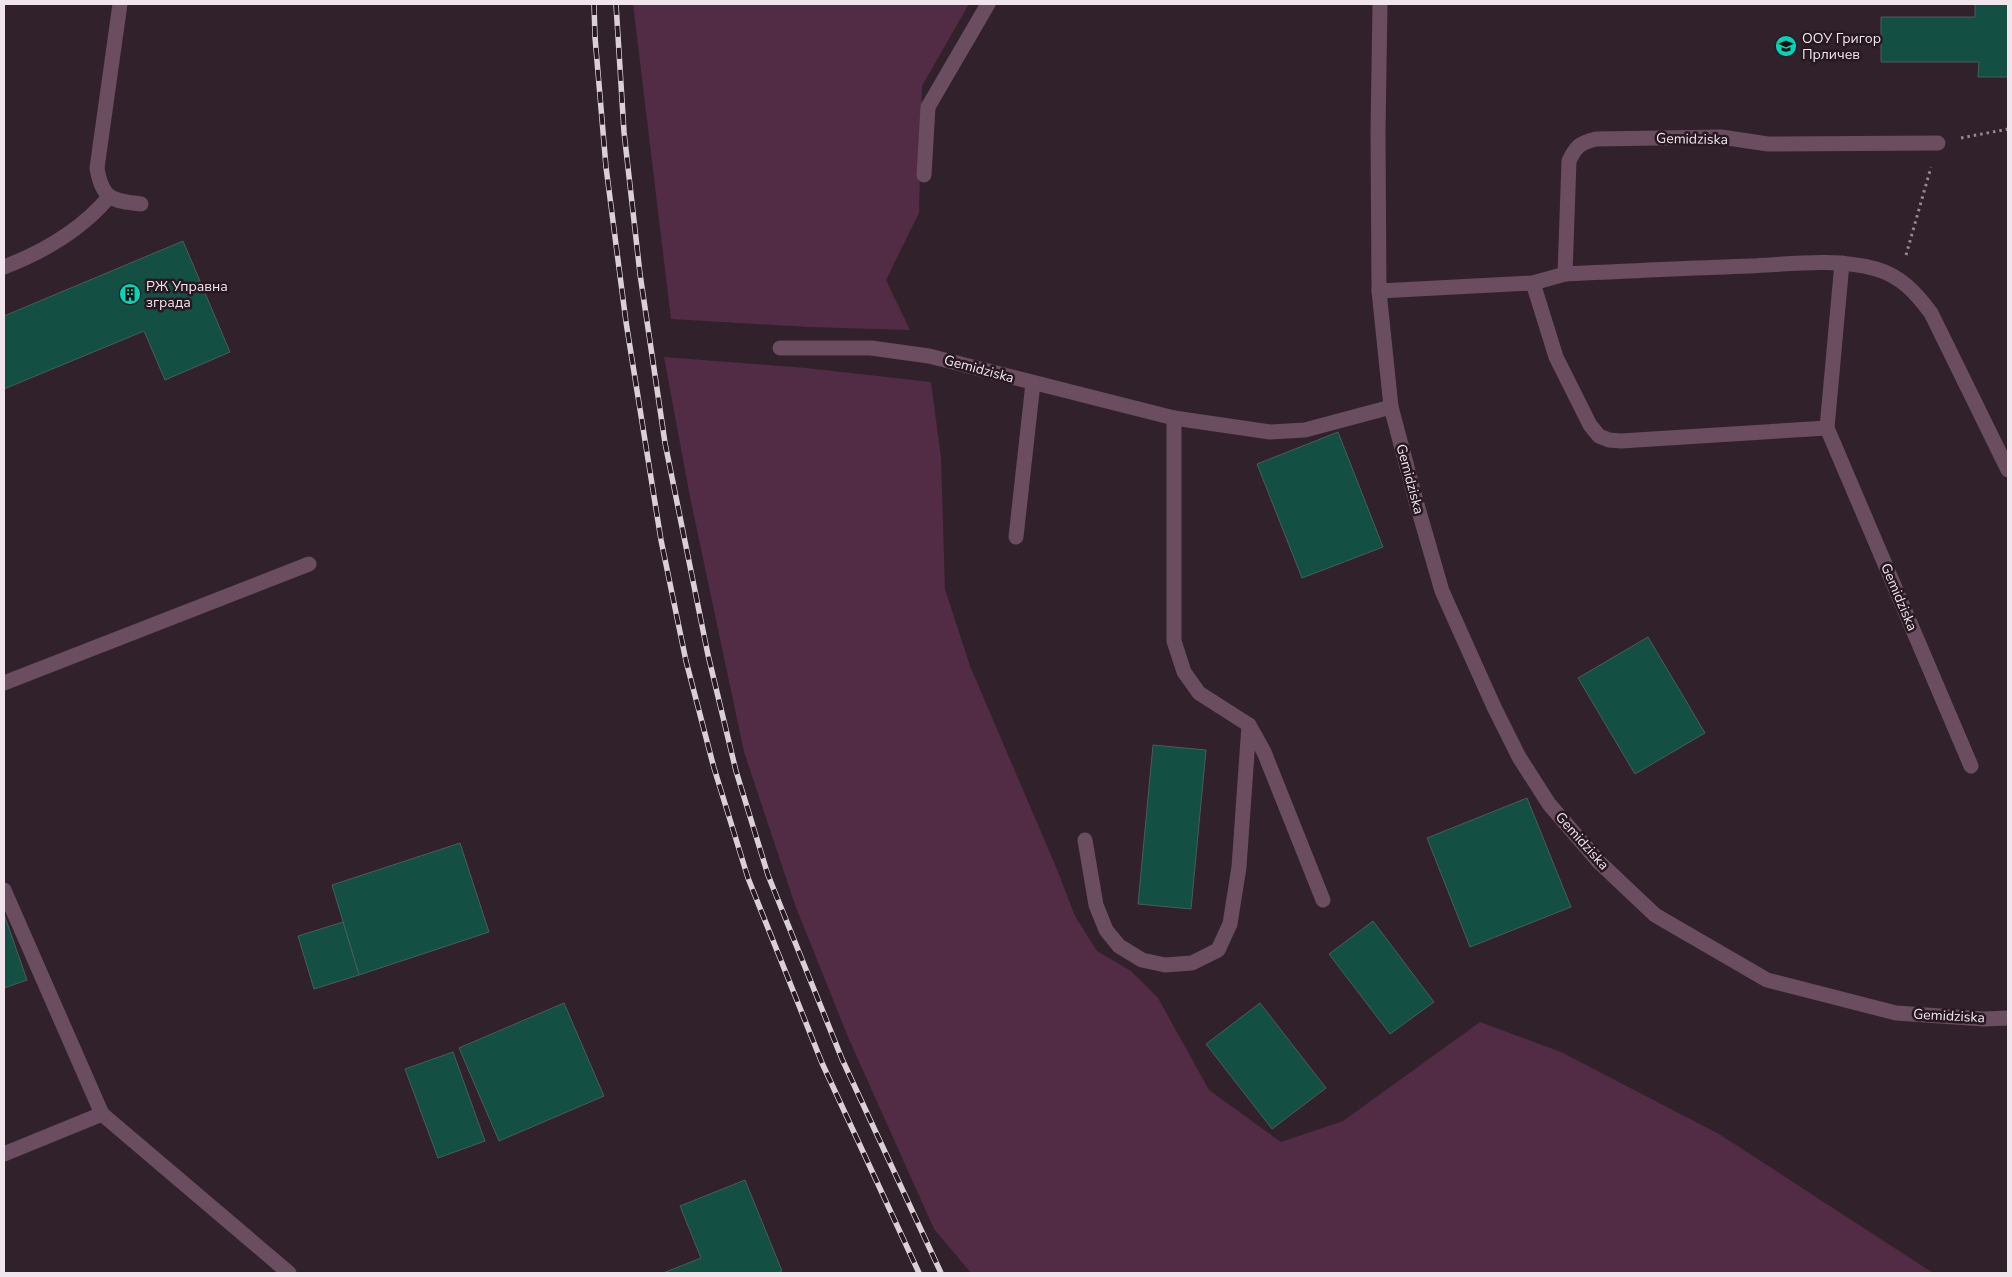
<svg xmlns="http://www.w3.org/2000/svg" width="2012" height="1277" viewBox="0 0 2012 1277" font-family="'Nunito Sans',sans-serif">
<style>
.green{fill:#522b44}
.building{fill:#144f44;stroke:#475e58}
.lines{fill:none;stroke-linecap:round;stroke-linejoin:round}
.path{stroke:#968990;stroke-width:3;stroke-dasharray:2.5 4;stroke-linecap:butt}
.minor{stroke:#6a4d5f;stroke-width:15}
.rail-casing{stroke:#dcd0d7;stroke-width:5.5}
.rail{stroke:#271821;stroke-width:4;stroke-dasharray:11;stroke-linecap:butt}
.labels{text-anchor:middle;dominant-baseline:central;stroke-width:5;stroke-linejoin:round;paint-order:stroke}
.poi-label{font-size:14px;fill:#f0e5eb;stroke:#271821;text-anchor:start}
.street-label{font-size:14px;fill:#f0e5eb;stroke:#271821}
</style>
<rect width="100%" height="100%" fill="#31212b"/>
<g class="green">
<path d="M633,4H969L922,86L919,213L886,280L910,330L809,327L671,319Z"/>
<path d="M664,357L806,368L931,382L941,458L945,589L970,666L1056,867L1075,916L1097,951L1131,971L1158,998L1209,1090L1281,1142L1343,1121L1480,1022L1561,1052L1719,1134L1933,1273H971L934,1229L848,1037L795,905L744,752L690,497Z"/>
</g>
<g class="building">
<path d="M1975,4H2008V77H1978L1979,62H1881V17H1975Z"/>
<path d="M183,241L230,352L165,380L144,331L4,389V316Z"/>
<path d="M1338,432L1383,547L1302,578L1257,464Z"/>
<path d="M1648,637L1705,733L1635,774L1578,678Z"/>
<path d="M1153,745L1206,750L1191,909L1138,904Z"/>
<path d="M1527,798L1571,907L1470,947L1427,838Z"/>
<path d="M460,843L489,932L359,975L332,885Z"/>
<path d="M4,914L27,980L4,988Z"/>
<path d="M1373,921L1434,1002L1390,1034L1329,954Z"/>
<path d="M343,922L359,975L314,989L298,936Z"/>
<path d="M564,1003L604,1096L499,1141L459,1048Z"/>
<path d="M1260,1003L1326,1088L1272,1129L1206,1044Z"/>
<path d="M453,1052L485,1141L438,1158L405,1069Z"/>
<path d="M745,1180L782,1271L776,1273H663L701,1258L680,1206Z"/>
</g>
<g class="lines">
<g class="path">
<path d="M1961,138L2008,129"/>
<path d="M1906,255L1931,167"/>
</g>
<g class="minor">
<path d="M120,4L97,168C102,199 112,201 141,204"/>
<path d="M1380,4L1378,131L1379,291L1391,407L1416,501L1442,591L1494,707L1519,757L1549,804L1599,862L1655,915L1767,980L1896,1013L1984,1019L2008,1018"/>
<path d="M924,175L928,107L988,4"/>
<path d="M1842,263L1827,428L1971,766"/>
<path d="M4,267C43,252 82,229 109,197"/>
<path d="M1565,274L1569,161C1576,146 1580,143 1596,139L1721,137L1768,144L1938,143"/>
<path d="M1533,283L1556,357L1590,425L1599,436L1609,440L1621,441L1827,428"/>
<path d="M1379,291L1533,283L1565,274C1627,271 1689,268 1751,266C1792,264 1836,258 1876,269C1901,276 1916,293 1931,313L2008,470"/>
<path d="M780,348H871L929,356L1174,418L1270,432L1305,430L1391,407"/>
<path d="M1174,418V641L1184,672L1199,693L1249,725L1264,752L1323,900"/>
<path d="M1016,537L1033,383"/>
<path d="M4,683L309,564"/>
<path d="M1085,840L1096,905L1106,930L1119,946L1142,960L1165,965L1192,963L1218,950L1230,924L1239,867L1249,725"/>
<path d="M4,890L102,1114L289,1273"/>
<path d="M4,1154L102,1114"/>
</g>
<g class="rail-casing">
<g id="rail">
<path d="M594,4L595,37L606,167L626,322L661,540L686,661L714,768L748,878L822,1063L919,1273"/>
<path d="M616,4L624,132L640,274L665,443L708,655L736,771L768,875L842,1059L941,1273"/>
</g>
</g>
<use href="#rail" class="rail"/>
</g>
<defs>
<g id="school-disc" transform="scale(1.125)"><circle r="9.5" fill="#01d5b6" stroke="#271821"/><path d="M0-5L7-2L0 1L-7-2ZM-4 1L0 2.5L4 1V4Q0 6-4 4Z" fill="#111"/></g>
<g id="building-disc" transform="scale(1.125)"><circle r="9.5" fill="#01d5b6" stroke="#271821"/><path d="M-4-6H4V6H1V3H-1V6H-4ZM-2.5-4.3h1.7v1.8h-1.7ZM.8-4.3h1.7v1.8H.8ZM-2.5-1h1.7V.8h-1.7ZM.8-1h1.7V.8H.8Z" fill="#111"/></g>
</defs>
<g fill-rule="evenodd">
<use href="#school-disc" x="1786" y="46"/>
<use href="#building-disc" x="130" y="294"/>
</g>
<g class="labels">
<g class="poi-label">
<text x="1802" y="38">ООУ Григор<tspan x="1802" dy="16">Прличев</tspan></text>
<text x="146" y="286">РЖ Управна<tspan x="146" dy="16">зграда</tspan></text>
</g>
<g class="street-label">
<text transform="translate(1692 139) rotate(1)">Gemidziska</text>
<text transform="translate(979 369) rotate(15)">Gemidziska</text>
<text transform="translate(1410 479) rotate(75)">Gemidziska</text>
<text transform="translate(1899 597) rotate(67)">Gemidziska</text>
<text transform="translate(1582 841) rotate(48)">Gemidziska</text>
<text transform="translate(1949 1016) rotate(3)">Gemidziska</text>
</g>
</g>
<rect width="2012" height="1277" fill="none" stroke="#f0e5eb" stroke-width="10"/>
</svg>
